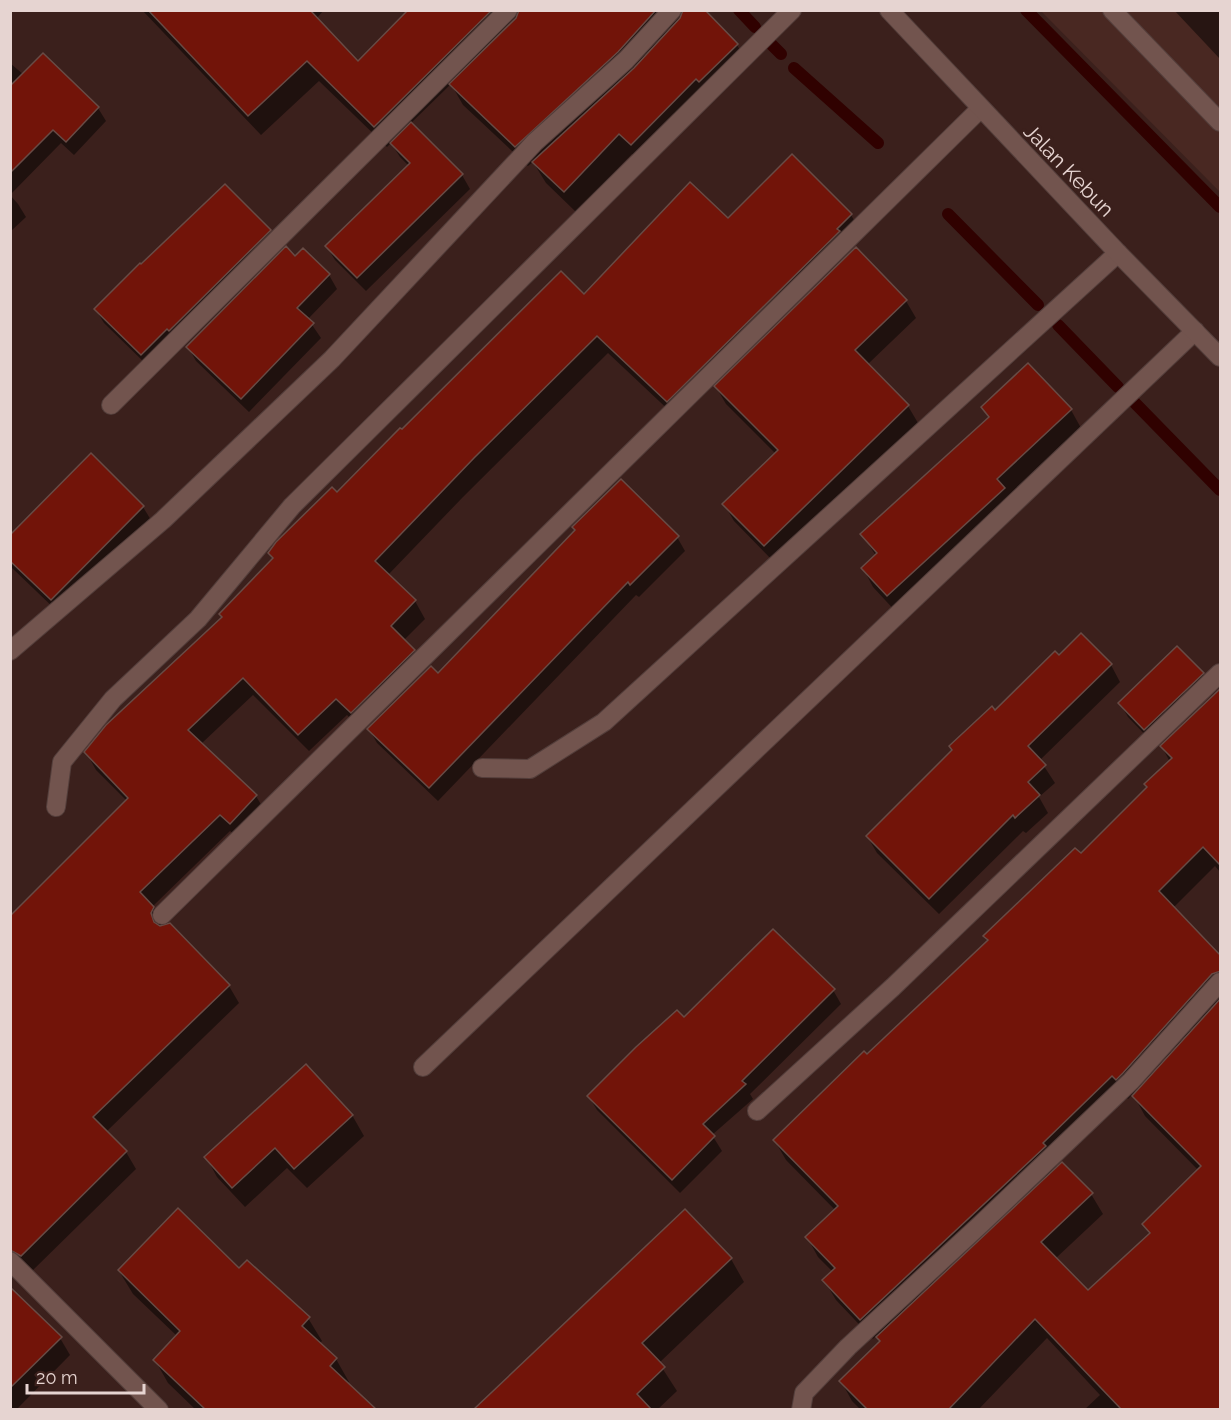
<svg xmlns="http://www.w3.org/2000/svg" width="1231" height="1420" viewBox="0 0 1231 1420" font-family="Raleway,sans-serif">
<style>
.built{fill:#492822}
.shadow{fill:#0007;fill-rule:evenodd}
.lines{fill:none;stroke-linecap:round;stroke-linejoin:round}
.stream{stroke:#300100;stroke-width:12}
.building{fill:#721409;stroke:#684b45;stroke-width:1.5}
.minor-casing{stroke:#533e3b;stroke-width:20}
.secondary-casing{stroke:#533e3b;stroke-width:20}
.minor{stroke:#72544e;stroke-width:18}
.secondary{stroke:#72544e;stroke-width:18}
.labels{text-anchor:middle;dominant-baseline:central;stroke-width:6;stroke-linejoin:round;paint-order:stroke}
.street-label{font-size:21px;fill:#e6d4d1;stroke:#3b201c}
</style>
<rect width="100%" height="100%" fill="#3b201c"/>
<path class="built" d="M1041,11H1220V192Z"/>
<g class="shadow">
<path d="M142,10H324L316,19L358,63L410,10H692L737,45L749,65L644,165L632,154L576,212L546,183L533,162L528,166L463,105L451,84L411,123L462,175L470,189L366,291L335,260L327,247L409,166L400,157L391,143L387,147L319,81L261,135Z"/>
<path d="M1174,10H1220V59Z"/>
<path d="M10,63L24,75L98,108L106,121L74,155L61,143L10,195Z"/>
<path d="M792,156L851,215L861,232L677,418L608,353L463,497L388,575L415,601L425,619L403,641L414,651L424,668L362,730L347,715L309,751L253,695L201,744L256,796L266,813L240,840L230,831L153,906L164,926L229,986L239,1003L106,1132L126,1152L136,1169L31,1272L10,1252V918L127,801L96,770L86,752L223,618L273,559L269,553L337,495L402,432L584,296L728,220Z"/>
<path d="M10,195L18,204L26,217L10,232Z"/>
<path d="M269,231L277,245L150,368L104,323L96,310Z"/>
<path d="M295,258L329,275L337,289L308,319L321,338L249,412L196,361L188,347Z"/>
<path d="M906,301L916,318L867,365L908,406L918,423L774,562L734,521L724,504L776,454L726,404L716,387Z"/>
<path d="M983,408L1071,410L1081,428L898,614L873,587L863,568L876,556L862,534L989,419Z"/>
<path d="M143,507L151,520L59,613L10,566V537Z"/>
<path d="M677,537L685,551L639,597L636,595L438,801L377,743L369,729L438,675Z"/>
<path d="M1059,657L1111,665L1120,682L1040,760L1055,783L1039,797L1048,813L1026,833L1023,831L939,914L877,853L867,836L995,712Z"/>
<path d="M1203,674L1211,688L1153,743L1128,717L1120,703Z"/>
<path d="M1220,691V872L1215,866L1173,908L1220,958V1410H1084L1100,1395L1047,1338L978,1410H861L852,1401L841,1381L881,1342L877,1335L873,1339L836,1300L824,1280L833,1272L818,1257L807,1237L836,1211L786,1160L775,1141L988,942L985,936L1081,855L1148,788L1170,762L1162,747ZM1133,1094L1145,1116L1199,1171L1144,1225L1150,1235L1088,1292L1055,1259L1103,1214L1091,1194L1058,1168L1054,1163L1124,1095L1128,1099Z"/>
<path d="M833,990L841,1004L750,1094L753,1099L712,1135L722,1151L680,1193L597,1110L589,1097L684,1019Z"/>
<path d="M352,1115L364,1136L307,1188L287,1168L245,1207L217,1177L206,1157Z"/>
<path d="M685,1211L731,1259L744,1282L659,1363L677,1391L657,1410H474Z"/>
<path d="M239,1270L308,1318L322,1341L319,1344L336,1359L349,1382L347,1384L375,1410H196L168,1383L155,1360L177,1336L133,1294L119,1271Z"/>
<path d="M10,1289L60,1338L70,1355L16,1410H10Z"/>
</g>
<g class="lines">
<g class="stream">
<path d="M739,10L755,27"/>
<path d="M1026,10L1220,207"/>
<path d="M771,44L781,54"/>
<path d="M794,68L878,143"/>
<path d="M948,214L1038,305"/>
<path d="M1058,325L1118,387"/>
<path d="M1133,401L1220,490"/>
</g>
</g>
<g class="building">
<path d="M148,10H310L358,61L408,10H492L374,127L307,61L248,116Z"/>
<path d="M519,10H656L618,52L515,147L449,84L516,18Z"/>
<path d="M683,10H705L738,44L699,82L696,79L631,145L619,134L564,192L532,162L634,68L680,18Z"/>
<path d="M43,53L99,107L66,142L53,130L10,173V86Z"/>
<path d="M411,122L463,174L357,278L325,246L410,163L390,143Z"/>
<path d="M792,154L852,214L837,229L840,231L667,402L597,336L474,458L375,561L416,600L391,626L415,650L351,713L336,699L298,735L243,678L188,730L257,795L230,824L220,815L140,892L154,907L151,913L154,922L160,926L170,923L230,985L93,1117L127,1151L21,1256L10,1250V916L128,798L84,752L106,725L222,617L219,614L273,558L268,553L276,542L332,487L337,492L400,428L402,429L561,271L584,294L690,182L728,218Z"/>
<path d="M225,184L271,230L169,331L167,329L141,355L94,309L140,263L141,264Z"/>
<path d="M286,246L295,256L303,248L330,274L297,308L314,323L241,399L186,347Z"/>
<path d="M856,247L907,300L855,350L909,405L764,546L722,504L778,450L714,386Z"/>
<path d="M1028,363L1072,409L997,479L1005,488L887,596L861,568L877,553L860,534L989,417L981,407Z"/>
<path d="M91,453L144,506L51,600L10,561V535Z"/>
<path d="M621,479L679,536L630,585L628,582L429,788L367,729L431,666L438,673L575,530L572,527Z"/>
<path d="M1081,633L1112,664L1028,746L1046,765L1028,782L1040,795L1015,818L1013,815L929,899L866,836L952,750L949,746L992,706L995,710L1055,651L1059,655Z"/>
<path d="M1177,646L1204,673L1144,730L1118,703Z"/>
<path d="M1220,689L1221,866L1203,847L1159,891L1221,956V971L1212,974L1123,1073L1116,1080L1112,1076L1043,1143L1046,1146L860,1320L822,1280L835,1268L805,1237L838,1206L773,1140L864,1051L867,1054L988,940L983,936L1075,848L1081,853L1147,787L1144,784L1172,758L1160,746Z"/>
<path d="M773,929L835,989L742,1081L746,1084L703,1124L715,1136L672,1180L587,1096L636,1047L677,1010L684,1017Z"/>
<path d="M1221,998V1410H1122L1035,1319L948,1410H868L839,1381L880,1341L876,1337L1062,1162L1093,1193L1041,1242L1088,1290L1150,1233L1142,1224L1201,1166L1132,1096Z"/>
<path d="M306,1064L353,1115L294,1169L275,1148L232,1188L204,1157Z"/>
<path d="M178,1208L239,1268L247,1260L310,1317L302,1326L337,1358L330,1366L377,1410H206L153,1360L180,1331L118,1270Z"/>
<path d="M685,1209L732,1258L642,1343L665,1367L637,1394L652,1410H473Z"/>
<path d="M10,1287L62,1337L10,1388Z"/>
</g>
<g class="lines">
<g class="minor-casing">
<g id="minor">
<path d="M1112,10L1220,122"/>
<path d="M111,405L508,10"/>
<path d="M10,651L163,520L332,359L535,142L626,60L672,10"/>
<path d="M482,768L530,769L604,722L1118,253"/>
<path d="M56,807L62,762L113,699L198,619L292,506L792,10"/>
<path d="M162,915L980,109"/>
<path d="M423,1067L1195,331"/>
<path d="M757,1111L893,987L1220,673"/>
<path d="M10,1261L159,1410"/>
<path d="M801,1410L804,1393L848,1347L981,1224L1131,1081L1220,982"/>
</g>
</g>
<g class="secondary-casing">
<path id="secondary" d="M889,10L1118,253L1220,357"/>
</g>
<use href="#minor" class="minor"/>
<use href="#secondary" class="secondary"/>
</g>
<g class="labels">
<g class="street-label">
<text transform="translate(1069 170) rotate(46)">Jalan Kebun</text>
</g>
</g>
<rect width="1231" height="1420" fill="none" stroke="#e6d4d1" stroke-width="24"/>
<path d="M27 1384v9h117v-9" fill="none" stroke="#e6d4d1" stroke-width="3"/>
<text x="36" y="1384" font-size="18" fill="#e6d4d1" stroke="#3b201c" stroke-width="4.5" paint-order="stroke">20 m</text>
</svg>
